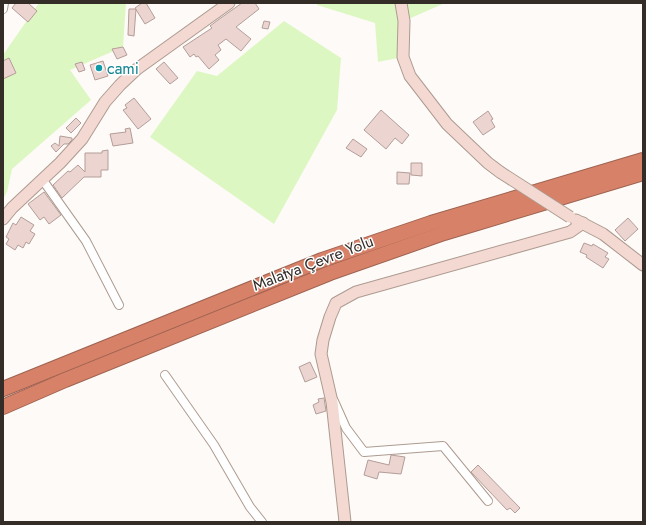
<svg xmlns="http://www.w3.org/2000/svg" width="646" height="525" viewBox="0 0 646 525" font-family="Jost,sans-serif">
<style>
.green{fill:#ddf7c2}
.building{fill:#ecd5d0;stroke:#b39d99}
.lines{fill:none;stroke-linecap:round;stroke-linejoin:round}
.street-casing{stroke:#ad9b90;stroke-width:10}
.secondary-casing{stroke:#ad9b90;stroke-width:13}
.highway-casing{stroke:#9e6351;stroke-width:16}
.street{stroke:#fff;stroke-width:8}
.secondary{stroke:#f3d9d2;stroke-width:11}
.highway{stroke:#d78168;stroke-width:14}
.secondary-bridge-casing{stroke:#ad9b90;stroke-width:13;stroke-linecap:butt}
.secondary-bridge{stroke:#f3d9d2;stroke-width:11}
.culture-dot{fill:#0f9aa8;stroke:#fff;stroke-width:1.5}
.labels{text-anchor:middle;dominant-baseline:central;stroke-width:3;stroke-linejoin:round;paint-order:stroke}
.culture-label{font-size:16px;fill:#0d838f;stroke:#fff;text-anchor:start}
.street-label{font-size:16px;fill:#332c27;stroke:#fff}
</style>
<rect width="100%" height="100%" fill="#fefaf7"/>
<g class="green">
<path d="M39,3H126L123,47L70,70L91,100L12,169L7,192L3,199V55Z"/>
<path d="M317,3H445L404,21L403,57L378,62L375,23L317,5Z"/>
<path d="M284,21L341,58L337,110L274,224L150,137L197,71L217,76Z"/>
</g>
<g class="building">
<path d="M16,3H28L37,11L28,22L12,8Z"/>
<path d="M142,3H146L155,18L145,24L135,8Z"/>
<path d="M242,3H255L259,9L236,27L251,39L241,51L226,39L218,45L221,50L215,55L219,60L209,69L198,56L196,57L194,54L190,57L183,47L212,28L210,26L218,20Z"/>
<path d="M129,9H136L134,36L128,35Z"/>
<path d="M264,21L270,22L268,29L262,28Z"/>
<path d="M123,47L127,55L117,59L112,49Z"/>
<path d="M9,58L16,73L3,79V61Z"/>
<path d="M103,61L108,76L95,80L90,65Z"/>
<path d="M82,62L85,70L79,72L75,64Z"/>
<path d="M164,62L178,78L170,84L156,69Z"/>
<path d="M134,98L151,119L138,129L123,110L127,108L125,105Z"/>
<path d="M381,110L409,135L402,144L395,138L386,149L364,130Z"/>
<path d="M488,111L493,119L491,120L495,127L483,135L473,122Z"/>
<path d="M76,118L81,123L71,133L66,128Z"/>
<path d="M130,128L133,143L113,146L110,134L126,132L125,129Z"/>
<path d="M60,136L72,138V140L68,144H64L56,152L51,146L55,143L59,146Z"/>
<path d="M353,139L367,149L361,157L346,148Z"/>
<path d="M108,150V170H101V177H84L62,198L53,185L68,171L70,172L78,165L85,172V153H102V151Z"/>
<path d="M411,163H422V176L411,175Z"/>
<path d="M397,172L410,173L409,184H397Z"/>
<path d="M44,192L61,215L49,224L44,217L40,220L28,204Z"/>
<path d="M21,217L34,225L30,231L35,234L29,244L26,242L23,248L18,245L15,250L6,244L9,239L6,237L13,223L16,225Z"/>
<path d="M628,218L638,229L625,241L615,230Z"/>
<path d="M584,243L592,246L593,244L608,253L605,257L609,259L603,268L586,257L587,255L580,252Z"/>
<path d="M310,362L317,377L305,382L299,367Z"/>
<path d="M324,398L326,411L316,414L313,405L319,402L318,399Z"/>
<path d="M391,455L405,457L401,474L379,472L377,479L364,475L368,460L389,465Z"/>
<path d="M478,465L520,508L515,513L510,508L507,510L471,472Z"/>
</g>
<g class="lines">
<g class="street-casing">
<g id="street">
<path d="M3,9L4,3"/>
<path d="M42,179L86,241L119,305"/>
<path d="M165,375L214,445L250,507L262,522"/>
<path d="M334,401L346,428L364,452L443,446L488,501"/>
</g>
</g>
<g class="secondary-casing">
<g id="secondary">
<path d="M401,3L404,21L403,57L410,76L447,124L488,163L500,172"/>
<path d="M3,219L12,208L60,163L82,139L105,102L120,85L137,69L229,3"/>
<path d="M576,220L603,234L643,265"/>
<path d="M345,522L332,402L321,354L323,340L330,317L336,303L356,292L570,232L583,223"/>
</g>
</g>
<g class="highway-casing">
<g id="highway">
<path d="M3,389L322,260L431,223L643,160"/>
<path d="M3,407L65,380L330,273L444,233L643,173"/>
</g>
</g>
<use href="#street" class="street"/>
<use href="#secondary" class="secondary"/>
<use href="#highway" class="highway"/>
<g class="secondary-bridge-casing">
<path id="secondary-bridge" d="M500,172L570,217"/>
</g>
<use href="#secondary-bridge" class="secondary-bridge"/>
</g>
<circle class="culture-dot" cx="99" cy="68" r="4"/>
<g class="labels">
<g class="culture-label">
<text x="107" y="68">cami</text>
</g>
<g class="street-label">
<text transform="translate(313 263) rotate(-21)">Malatya Çevre Yolu</text>
</g>
</g>
<rect width="646" height="525" fill="none" stroke="#332c27" stroke-width="8"/>
</svg>
